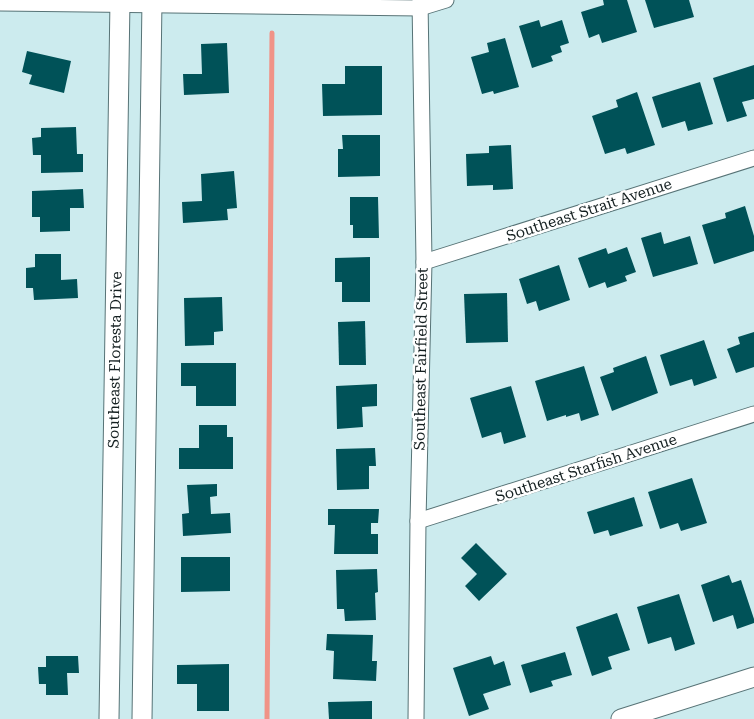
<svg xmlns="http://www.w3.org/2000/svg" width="754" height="719" viewBox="0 0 754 719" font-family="'Roboto Serif',serif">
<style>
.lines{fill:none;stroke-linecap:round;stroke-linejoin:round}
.stream{stroke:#f09387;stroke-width:5}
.building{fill:#005258}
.minor-casing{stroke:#577376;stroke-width:17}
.tertiary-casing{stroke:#577376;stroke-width:21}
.minor{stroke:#fff;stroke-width:15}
.tertiary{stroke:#fff;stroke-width:19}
.labels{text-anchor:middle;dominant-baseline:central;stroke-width:5;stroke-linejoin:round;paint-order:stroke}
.street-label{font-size:15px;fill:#141f20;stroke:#fff}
</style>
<rect width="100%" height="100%" fill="#ccebee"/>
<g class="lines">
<path class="stream" d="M267,719L272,33"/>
</g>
<g class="building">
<path d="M603,0H627L637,32L602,43L599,34L589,38L581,12L604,5Z"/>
<path d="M645,0H689L694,17L654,28Z"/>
<path d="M539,20L541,27L562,20L569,43L560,46L562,52L551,56L553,61L532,68L519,26Z"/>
<path d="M505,38L519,87L494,94L493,91L482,94L471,57L489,52L487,43Z"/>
<path d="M227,43L229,93L184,95L183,74H202L201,44Z"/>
<path d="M27,51L71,61L64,93L29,84L32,75L22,72Z"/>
<path d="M754,65V99L742,102L747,116L727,122L713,78Z"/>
<path d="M345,66H382V115L323,116L322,84H345Z"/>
<path d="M700,82L713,124L688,131L685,121L662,128L652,97Z"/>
<path d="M637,92L655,145L627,154L625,148L605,154L592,116L618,107L616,100Z"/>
<path d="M76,127L77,154H83V172L41,173V155H33L32,138L41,137V128Z"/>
<path d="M342,135H380V176L338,177V149H343Z"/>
<path d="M511,145L513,189L493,190V185L467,186L466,154L489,153V146Z"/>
<path d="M234,171L237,208L227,209L228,220L183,223L182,202L202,201L201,174Z"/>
<path d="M83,189L84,208H70V231L40,232V217H32V191Z"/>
<path d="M350,197H378L379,238H353V225H350Z"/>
<path d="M745,206L754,236V251L714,264L702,225L726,218L725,213Z"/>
<path d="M661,232L664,244L690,236L698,264L653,277L641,238Z"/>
<path d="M627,247L636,272L625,276L627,281L607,288L605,282L589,288L578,258L606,248L608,254Z"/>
<path d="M35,254H61V280L77,279L78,298L34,300L33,288H26V268L35,267Z"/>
<path d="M370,257V302H342V282H335V258Z"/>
<path d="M559,265L570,300L539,311L536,301L527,304L519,279Z"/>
<path d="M507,293L508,342L466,343L464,294Z"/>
<path d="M222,297L223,331L214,332V345L185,346L184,298Z"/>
<path d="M365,321L366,365H339L338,322Z"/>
<path d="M754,332V367L736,373L727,349L740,344L738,337Z"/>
<path d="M704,340L717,378L694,386L692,379L670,386L660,355Z"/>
<path d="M646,356L658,393L612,411L600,377L614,372L613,368Z"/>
<path d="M181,363H236V406H196V386H181Z"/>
<path d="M584,366L599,415L581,421L579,413L566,417V415L547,421L535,381Z"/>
<path d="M377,384V406L362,407L363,427L337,429L336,386Z"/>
<path d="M511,386L526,437L504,444L501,432L482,438L470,398Z"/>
<path d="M199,425H227V437H233V469H179V448H199Z"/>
<path d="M375,448L376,466H369V489L337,490L336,449Z"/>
<path d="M692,478L707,523L681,531L678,523L660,529L648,492Z"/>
<path d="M217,484V496L210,497L211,514L230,513L231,533L183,536L182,514L189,513L187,485Z"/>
<path d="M634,497L643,526L610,536L608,530L594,534L587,512Z"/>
<path d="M328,509H379L378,523H371V534H378V554H334L335,525H328Z"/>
<path d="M476,543L507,574L479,601L465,586L477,574L461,558Z"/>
<path d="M181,557H230V591L181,592Z"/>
<path d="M377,569L378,592L375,593L376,620L345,621L344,609H337L336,570Z"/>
<path d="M729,575L732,583L741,580L754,619V623L737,629L733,615L713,622L701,585Z"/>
<path d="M679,594L695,644L675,651L671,637L648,644L637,607Z"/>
<path d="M617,613L630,650L608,657L612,669L592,676L576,627Z"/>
<path d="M327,634L373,635L372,661H377L376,681L333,679L334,651L326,650Z"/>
<path d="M565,652L572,675L551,681L553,686L530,693L521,665Z"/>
<path d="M46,656H78L79,673H67L68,695H46V684H39L38,667H46Z"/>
<path d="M491,656L494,665L504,661L511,685L483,694L489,709L469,716L453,668Z"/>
<path d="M229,664V711H197V684H177V665Z"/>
<path d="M372,701V719H329L328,702Z"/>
</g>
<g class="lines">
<g class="minor-casing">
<g id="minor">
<path d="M0,3L420,8L446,0"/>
<path d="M424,262L754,158"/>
<path d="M418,521L754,414"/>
<path d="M416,719L418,521L424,262L420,0"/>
</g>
</g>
<g class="tertiary-casing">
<g id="tertiary">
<path d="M109,719L120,0"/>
<path d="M142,719L152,0"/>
<path d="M621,719L754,677"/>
</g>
</g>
<use href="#minor" class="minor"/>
<use href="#tertiary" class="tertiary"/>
</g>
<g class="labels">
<g class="street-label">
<text transform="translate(589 210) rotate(-18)">Southeast Strait Avenue</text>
<text transform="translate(421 359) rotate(-89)">Southeast Fairfield Street</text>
<text transform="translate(115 360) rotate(-89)">Southeast Floresta Drive</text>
<text transform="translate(586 468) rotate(-18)">Southeast Starfish Avenue</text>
</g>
</g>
</svg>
